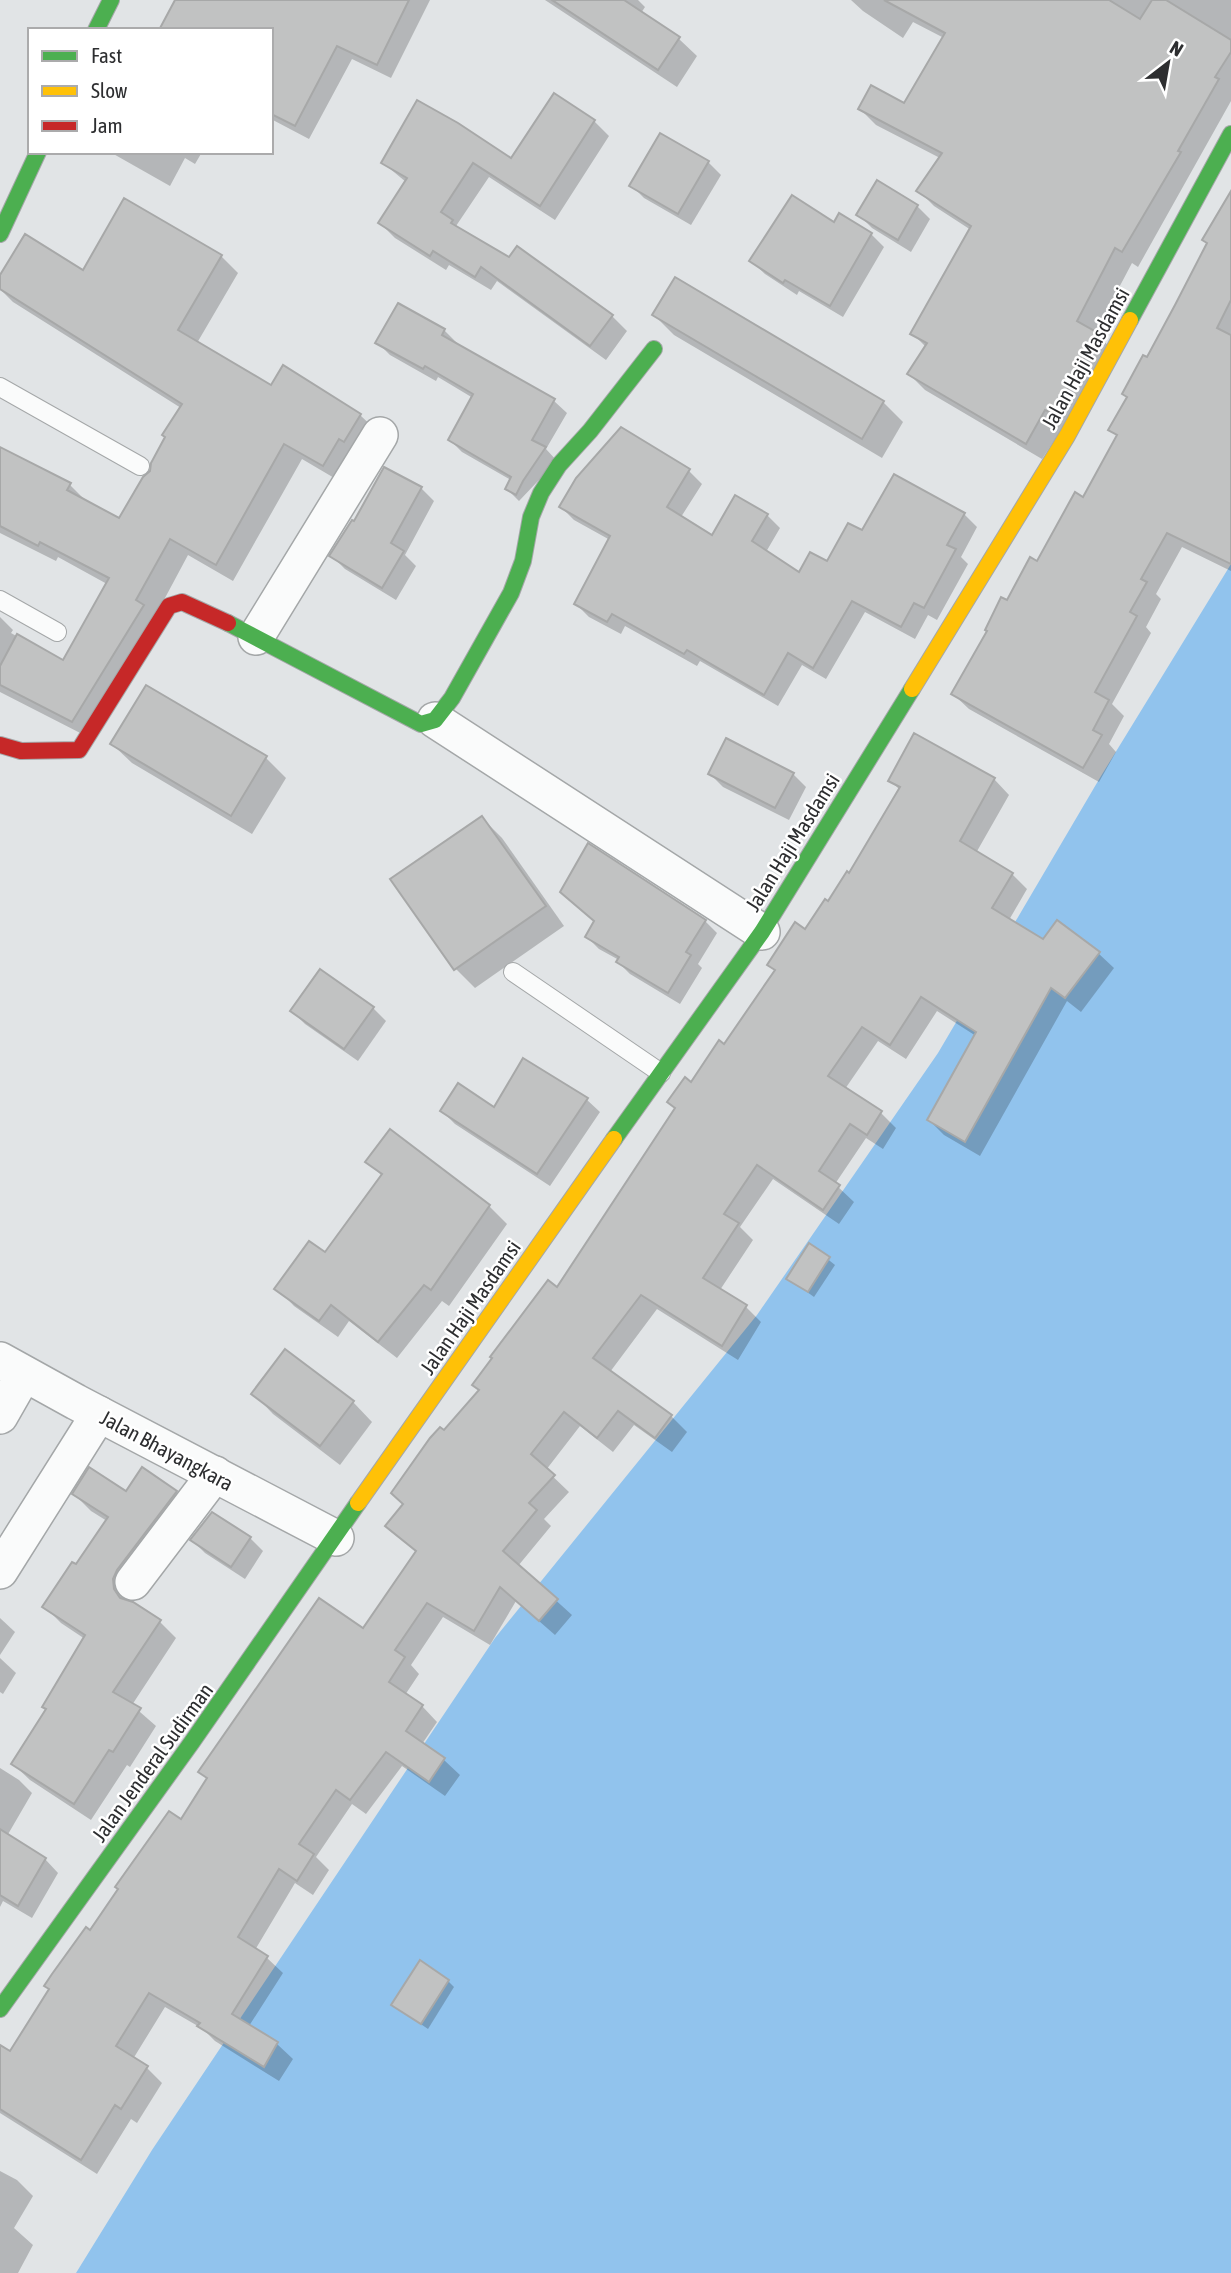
<svg xmlns="http://www.w3.org/2000/svg" width="1231" height="2273" viewBox="0 0 1231 2273" font-family="'Asap Condensed',sans-serif">
<style>
.water{fill:#91c3ed}
.shadow{fill:#0003}
.building{fill:#c1c2c2;stroke:#a7a8a8;stroke-width:2}
.lines{fill:none;stroke-linecap:round;stroke-linejoin:round}
.lane-casing{stroke:#a4a7a8;stroke-width:20}
.street-casing{stroke:#a4a7a8;stroke-width:38}
.fast-casing{stroke:#a4a7a8;stroke-width:18}
.slow-casing{stroke:#a4a7a8;stroke-width:18}
.jam-casing{stroke:#a4a7a8;stroke-width:18}
.lane{stroke:#fafbfb;stroke-width:18}
.street{stroke:#fafbfb;stroke-width:35}
.fast{stroke:#4caf50;stroke-width:16}
.slow{stroke:#ffc107;stroke-width:16}
.jam{stroke:#c62828;stroke-width:16}
.labels{text-anchor:middle;dominant-baseline:central;stroke-width:5;stroke-linejoin:round;paint-order:stroke}
.street-label{font-size:21px;fill:#2d2e30;stroke:#fff}
</style>
<rect width="100%" height="100%" fill="#e1e4e6"/>
<path class="water" d="M1231,564V2273H76L152,2150L495,1638L757,1315L938,1053L1101,776Z"/>
<g class="shadow">
<path d="M177,0H430L391,78L352,59L309,139L271,119V30Z"/>
<path d="M545,0H638L645,7L641,13L679,39L697,56L677,87Z"/>
<path d="M851,0H1231V101L1138,267L1132,263L1095,333L1113,350L1042,459L925,390L909,374L926,347L913,334L971,230L934,206L918,190L940,158L876,125L860,109L905,105L944,38L913,22L903,38L863,11Z"/>
<path d="M554,95L594,121L609,136L555,220L489,177L456,226L461,231L612,316L627,331L606,360L497,281L491,290L449,265L446,270L395,238L380,223L406,182L383,163L512,161Z"/>
<path d="M110,152H202L195,164L185,158L170,186Z"/>
<path d="M708,162L721,175L691,225L644,198L631,185Z"/>
<path d="M917,206L930,219L911,252L872,228L859,215Z"/>
<path d="M835,224L871,234L884,247L843,317L799,291L797,295L765,274L751,261Z"/>
<path d="M1231,227V571L1182,547L1156,594L1161,599L1146,627L1151,633L1112,704L1124,716L1109,744L1116,752L1099,782L969,709L953,694L1008,602L1084,499L1118,437L1111,430L1147,359Z"/>
<path d="M221,256L238,273L197,343L272,387L360,415L378,432L341,482L302,459L233,581L188,555L90,738L0,692V617L13,630L11,633L64,663L107,584L58,557L56,561L0,533V449L70,485L87,502L120,521L152,472L181,408L13,302L0,289V278L83,273Z"/>
<path d="M654,315L883,402L903,422L882,458L674,335Z"/>
<path d="M444,330L457,343L456,345L554,401L567,413L546,449L557,461L519,501L507,489L511,480L462,452L450,440L473,398L438,377L436,381L390,355L378,343Z"/>
<path d="M689,471L702,484L681,517L712,537L767,515L780,528L766,552L799,574L828,564L863,533L964,514L977,527L961,557L968,564L937,620L928,615L915,639L865,612L826,679L802,665L778,706L700,661L697,666L625,626L621,634L589,617L576,604L610,540L574,520L561,507Z"/>
<path d="M421,488L434,501L405,555L416,566L396,600L345,569L332,556Z"/>
<path d="M147,687L266,758L286,778L252,834L132,763L112,744Z"/>
<path d="M710,774H793L806,787L789,820L723,787Z"/>
<path d="M994,779L1009,795L976,853L1012,874L1027,889L1009,920L1043,941L1098,953L1114,968L1081,1012L1067,1001L980,1156L944,1135L929,1120L976,1036L937,1011L906,1059L878,1041L845,1089L881,1113L896,1128L883,1149L866,1138L835,1184L854,1202L839,1224L773,1179L740,1227L753,1240L720,1290L746,1307L761,1322L738,1360L657,1309L610,1372L671,1416L687,1432L672,1452L634,1425L613,1452L580,1426L546,1470L569,1492L544,1519L551,1526L518,1566L572,1615L555,1635L516,1601L490,1645L443,1617L411,1665L419,1674L405,1695L422,1706L437,1722L422,1744L444,1760L460,1775L445,1796L402,1766L366,1814L352,1804L316,1857L329,1870L313,1895L295,1883L255,1950L267,1958L283,1973L249,2026L277,2044L293,2059L279,2081L215,2041L203,2029L165,2007L133,2059L147,2068L162,2083L137,2123L131,2119L97,2174L0,2113V2063L11,2054L91,1933L182,1821L208,1780L200,1771L364,1631L417,1553L387,1526L405,1504L444,1433L481,1391L558,1290L676,1109L669,1102L692,1085L724,1046L776,972L769,965L806,932L850,875L900,790L891,781Z"/>
<path d="M482,818L502,838L564,926L475,988L455,968Z"/>
<path d="M562,892L705,921L717,933L698,964L702,968L680,1004L630,974L618,962L619,960L599,949L587,937L595,922Z"/>
<path d="M373,1008L386,1021L358,1061L305,1024L292,1011Z"/>
<path d="M586,1099L600,1112L550,1186L455,1124L442,1111L494,1109Z"/>
<path d="M390,1132L489,1206L507,1224L449,1306L442,1301L397,1358L349,1321L338,1337L294,1306L277,1288L325,1254L382,1176L368,1161Z"/>
<path d="M810,1245L835,1265L814,1297L789,1279Z"/>
<path d="M254,1394L353,1402L372,1422L340,1465L273,1414Z"/>
<path d="M176,1492L193,1509L129,1598L130,1603L160,1622L176,1638L132,1705L156,1726L130,1767L127,1765L91,1820L30,1780L13,1764L48,1710L85,1639L61,1623L45,1607L77,1567L107,1521L91,1511L74,1494Z"/>
<path d="M250,1538L263,1551L245,1579L205,1553L192,1540Z"/>
<path d="M0,1618L15,1632L0,1655Z"/>
<path d="M0,1658L16,1673L3,1694L0,1692Z"/>
<path d="M0,1768L19,1780L32,1793L7,1836L45,1859L58,1873L32,1918L3,1901L0,1907Z"/>
<path d="M448,1981L454,1987L428,2029L393,2005Z"/>
<path d="M0,2171L17,2180L33,2196L14,2228L33,2245L18,2273H0Z"/>
</g>
<g class="building">
<path d="M175,0H409L377,65L337,46L295,126L271,114V30H159Z"/>
<path d="M552,0H624L680,37L658,70Z"/>
<path d="M884,0H1109L1140,19L1152,0H1166L1231,40V52L1215,77L1219,79L1178,151L1181,152L1122,252L1115,248L1077,321L1098,333L1054,414L1045,410L1026,444L907,374L927,343L910,334L971,226L916,191L942,153L858,109L871,85L904,103L945,33Z"/>
<path d="M554,93L595,120L540,206L473,163L441,212L453,220L451,223L509,257L517,246L613,315L590,346L481,267L475,277L433,251L430,256L378,223L407,178L381,163L417,100L458,123L511,158Z"/>
<path d="M660,133L709,161L678,214L629,186Z"/>
<path d="M877,180L918,205L898,240L856,215Z"/>
<path d="M1231,191V300L1217,328L1231,335V564L1167,533L1141,579L1147,582L1130,612L1137,616L1095,692L1109,700L1093,730L1102,735L1083,768L951,694L987,631L985,630L1001,597L1007,600L1030,557L1037,561L1075,492L1083,497L1117,435L1108,430L1127,397L1122,394L1143,355L1147,357L1175,305L1207,243L1202,240Z"/>
<path d="M792,195L834,222L839,213L872,233L830,306L785,280L783,283L749,261Z"/>
<path d="M124,198L222,255L178,330L271,385L283,365L361,414L344,442L339,439L323,466L284,444L216,565L170,539L136,600L144,605L72,722L0,685V666L17,634L63,660L109,578L40,542L38,546L0,526V447L71,483L67,490L119,518L143,477L150,471L151,463L165,437L162,435L182,404L0,289V275L25,234L83,270Z"/>
<path d="M675,277L884,401L862,439L652,315Z"/>
<path d="M398,303L445,329L442,335L555,399L532,440L546,447L523,481L516,495L505,489L511,477L448,440L473,394L425,366L423,369L375,343Z"/>
<path d="M621,427L690,469L667,507L712,535L735,495L768,514L752,541L799,572L810,552L827,561L848,523L862,530L894,474L965,513L947,545L956,549L924,608L914,603L901,627L852,601L813,668L788,653L764,695L687,650L684,654L612,614L607,622L574,604L610,536L559,507L576,478Z"/>
<path d="M384,467L422,487L391,543L404,551L382,588L329,556L352,520L354,521Z"/>
<path d="M146,685L267,756L231,816L110,744Z"/>
<path d="M914,733L995,778L960,841L1013,873L992,908L1043,939L1057,920L1100,952L1065,998L1051,988L965,1142L927,1120L976,1032L921,997L890,1045L862,1027L828,1076L882,1111L867,1135L850,1124L819,1171L840,1185L823,1210L757,1165L724,1214L739,1223L703,1278L747,1305L722,1346L641,1295L593,1358L672,1415L655,1438L618,1411L597,1438L564,1412L531,1454L555,1475L529,1503L537,1510L503,1551L558,1599L539,1621L500,1587L474,1631L427,1603L395,1650L405,1657L389,1682L423,1705L406,1731L445,1758L429,1782L386,1752L350,1800L336,1790L299,1844L314,1854L297,1881L279,1869L238,1937L268,1956L232,2014L278,2042L264,2067L197,2026L200,2023L149,1993L116,2046L148,2066L121,2109L115,2105L81,2160L0,2109V2045L10,2051L49,1989L44,1986L52,1974L86,1927L90,1930L118,1889L115,1887L169,1811L181,1819L207,1778L198,1772L319,1598L363,1628L416,1551L385,1526L403,1504L391,1493L430,1438L440,1427L444,1430L479,1390L472,1385L492,1358L490,1357L548,1280L557,1287L675,1108L667,1102L685,1077L691,1082L719,1040L724,1044L775,970L767,965L795,922L805,929L825,899L828,901L847,871L849,873L900,787L888,781Z"/>
<path d="M726,738L794,773L775,808L708,774Z"/>
<path d="M482,816L546,906L454,970L390,879Z"/>
<path d="M588,843L706,920L686,952L691,955L668,993L616,962L619,957L585,937L594,921L560,892Z"/>
<path d="M320,969L374,1007L344,1049L290,1011Z"/>
<path d="M523,1058L588,1098L537,1174L440,1111L458,1083L494,1107Z"/>
<path d="M390,1129L490,1205L431,1290L424,1285L378,1342L331,1305L319,1321L274,1289L309,1241L325,1252L382,1174L365,1162Z"/>
<path d="M809,1243L830,1257L808,1292L786,1279Z"/>
<path d="M285,1349L354,1401L320,1446L251,1394Z"/>
<path d="M89,1467L126,1491L142,1467L177,1491L117,1570L113,1579L114,1589L120,1598L133,1602L161,1620L113,1692L141,1708L113,1752L109,1750L74,1804L11,1764L46,1709L42,1707L85,1635L42,1607L72,1562L76,1564L108,1517L72,1494Z"/>
<path d="M212,1512L251,1537L231,1567L190,1540Z"/>
<path d="M0,1829L46,1858L18,1906L0,1895Z"/>
<path d="M420,1960L449,1980L421,2024L391,2005Z"/>
</g>
<g class="lines">
<g class="lane-casing">
<g id="lane">
<path d="M0,387L140,466"/>
<path d="M0,600L57,632"/>
<path d="M513,972L661,1073"/>
</g>
</g>
<g class="street-casing">
<g id="street">
<path d="M256,637L380,435"/>
<path d="M435,720L762,932"/>
<path d="M0,1360L76,1402L336,1538"/>
<path d="M0,1416L24,1374"/>
<path d="M0,1571L99,1414"/>
<path d="M133,1582L215,1474"/>
</g>
</g>
<g class="fast-casing">
<g id="fast">
<path d="M96,30L111,0"/>
<path d="M0,234L38,152"/>
<path d="M1130,320L1231,134"/>
<path d="M228,623L421,724L435,720L452,698L511,593L523,561L531,517L541,493L559,465L590,431L654,349"/>
<path d="M614,1139L762,932L912,689"/>
<path d="M0,2009L192,1742L358,1503"/>
</g>
</g>
<g class="slow-casing">
<g id="slow">
<path d="M912,689L1067,436L1130,320"/>
<path d="M358,1503L614,1139"/>
</g>
</g>
<g class="jam-casing">
<path id="jam" d="M0,745L21,751L79,750L169,606L182,602L228,623"/>
</g>
<use href="#lane" class="lane"/>
<use href="#street" class="street"/>
<use href="#fast" class="fast"/>
<use href="#slow" class="slow"/>
<use href="#jam" class="jam"/>
</g>
<g class="labels">
<g class="street-label">
<text transform="translate(1085 358) rotate(-61)">Jalan Haji Masdamsi</text>
<text transform="translate(792 842) rotate(-58)">Jalan Haji Masdamsi</text>
<text transform="translate(470 1307) rotate(-55)">Jalan Haji Masdamsi</text>
<text transform="translate(167 1450) rotate(28)">Jalan Bhayangkara</text>
<text transform="translate(152 1762) rotate(-54)">Jalan Jenderal Sudirman</text>
</g>
</g>
<rect x="28" y="28" width="245" height="126" fill="#ffffff" stroke="#ababac" stroke-width="2"/>
<rect x="42" y="51" width="35" height="10" fill="#4caf50" stroke="#ababac" stroke-width="2"/>
<text x="91" y="63" font-size="21" fill="#2d2e30">Fast</text>
<rect x="42" y="86" width="35" height="10" fill="#ffc107" stroke="#ababac" stroke-width="2"/>
<text x="91" y="98" font-size="21" fill="#2d2e30">Slow</text>
<rect x="42" y="121" width="35" height="10" fill="#c62828" stroke="#ababac" stroke-width="2"/>
<text x="91" y="133" font-size="21" fill="#2d2e30">Jam</text>
<g transform="translate(1168 63) rotate(31)" stroke="#ffffff" stroke-width="5" paint-order="stroke">
<path d="M0-5L12 26L0 18L-12 26Z" fill="#2d2e30"/>
<text y="-10" font-size="19" font-weight="bold" text-anchor="middle" fill="#2d2e30">N</text>
</g>
</svg>
